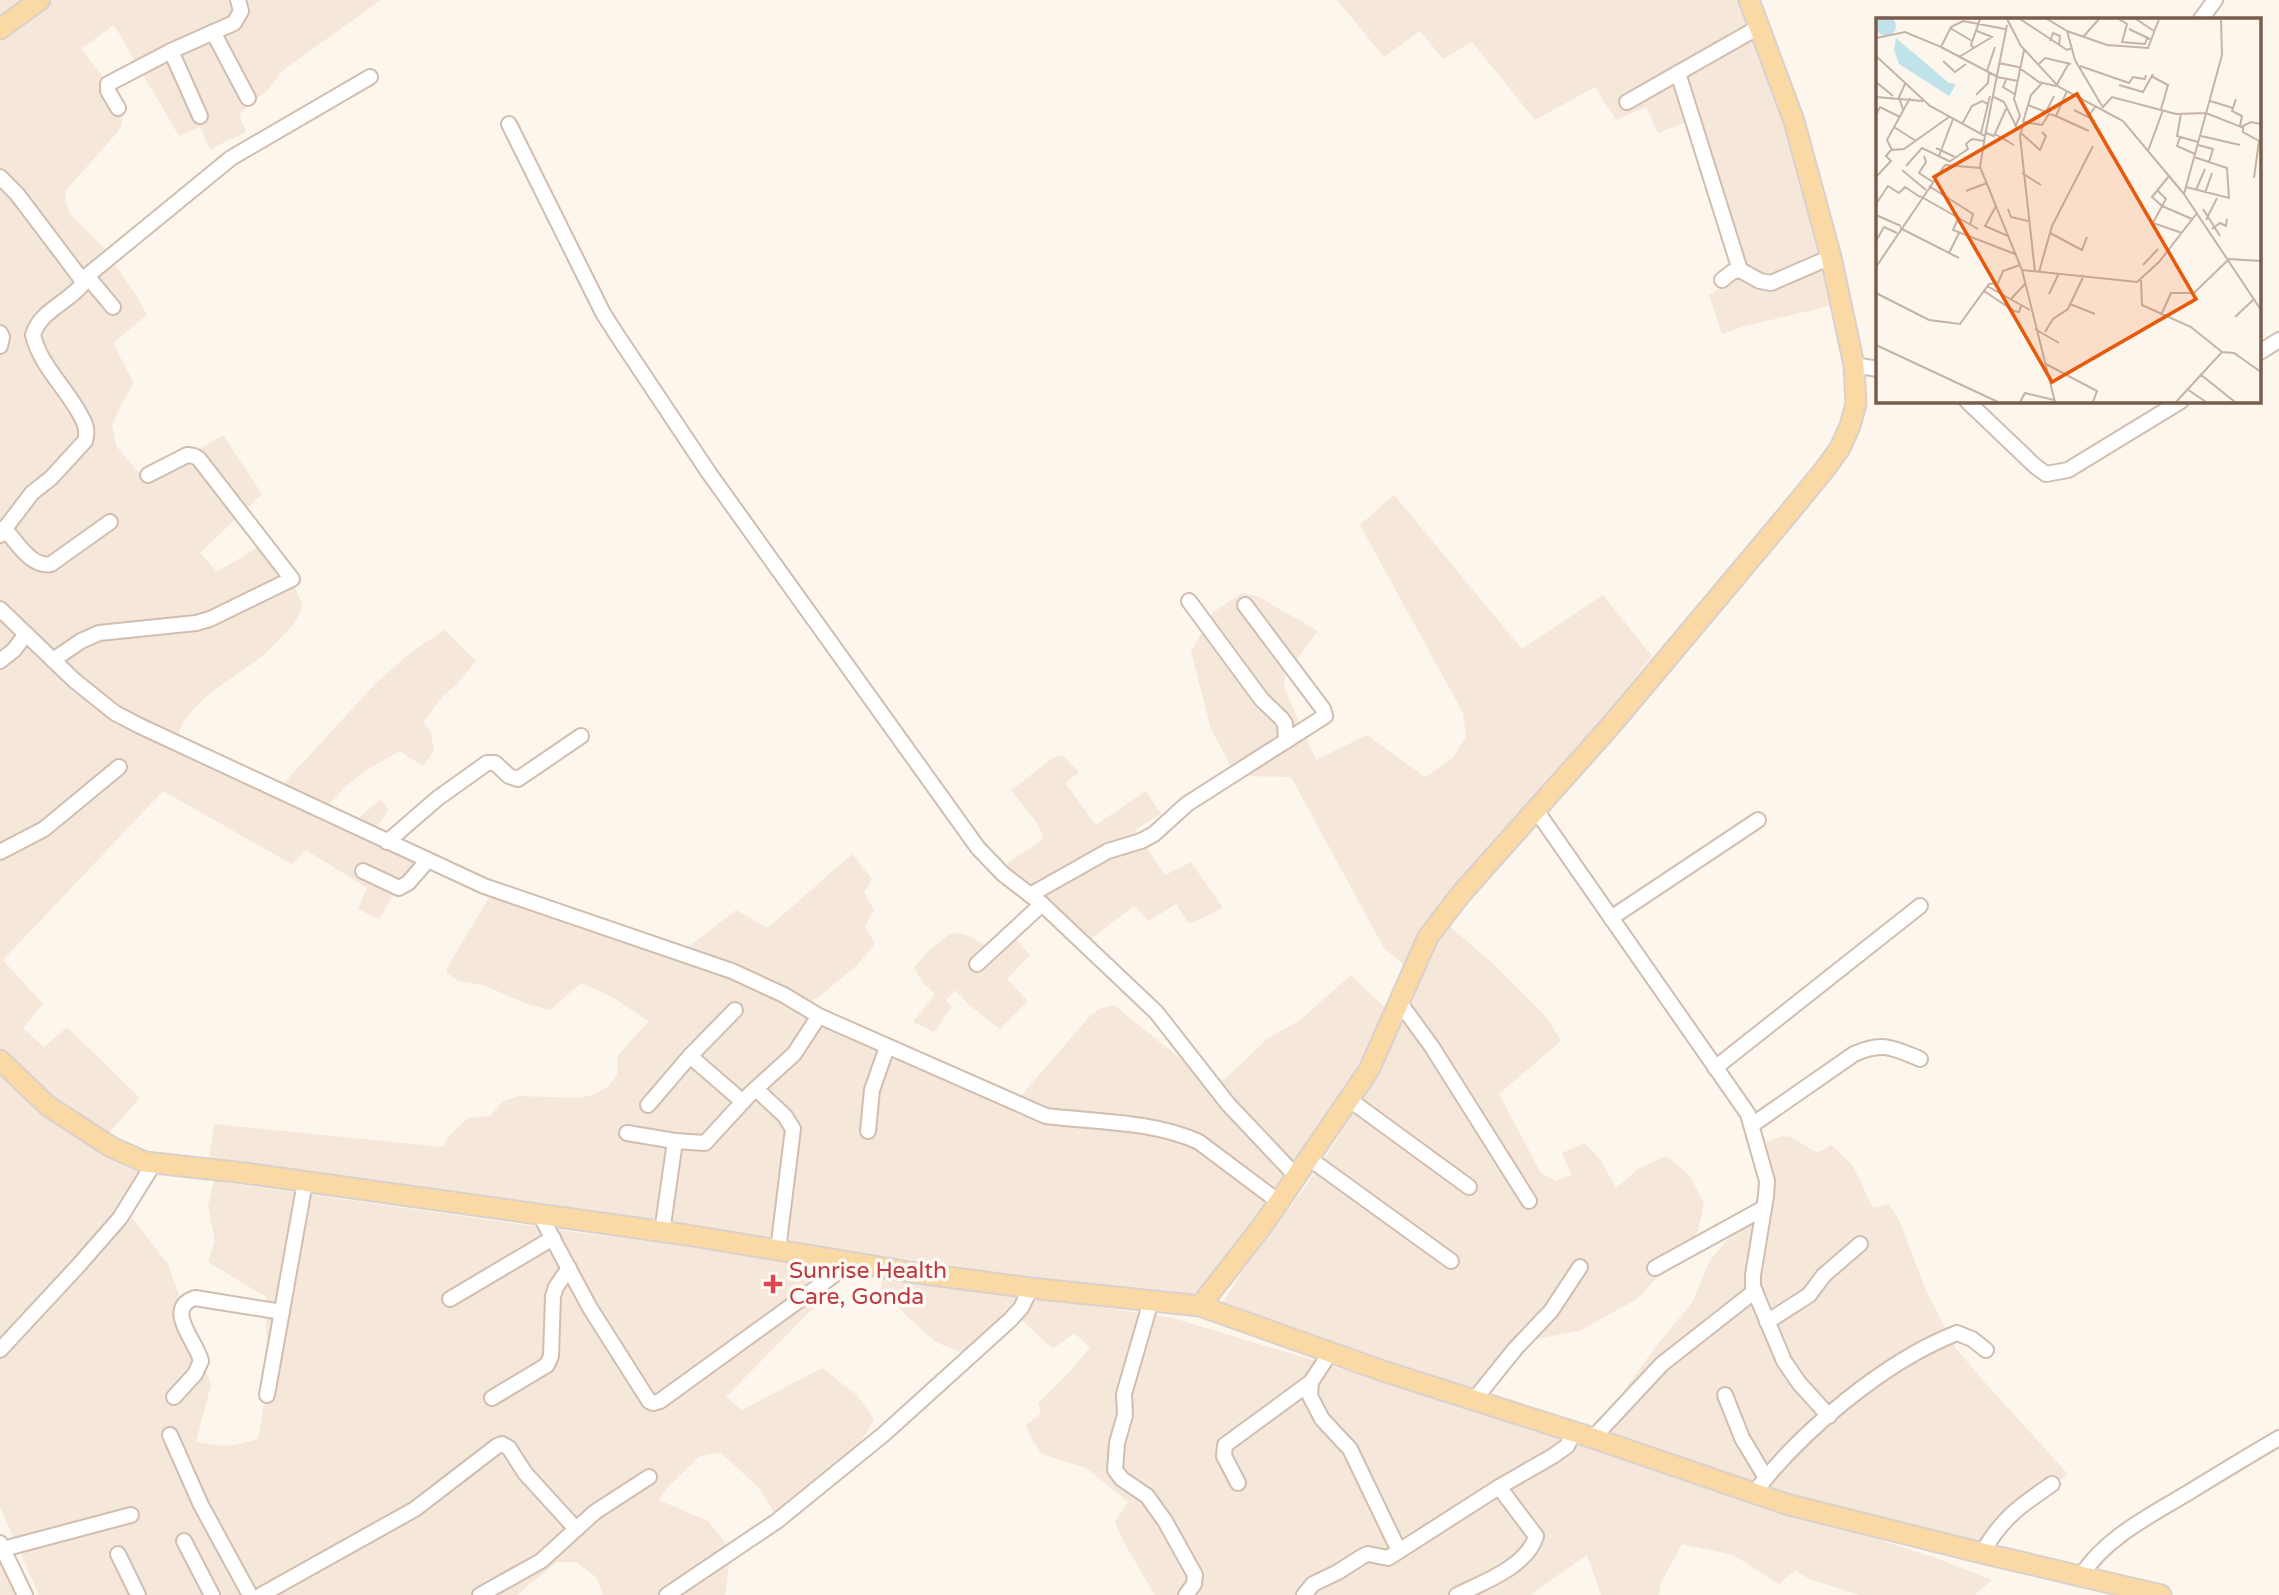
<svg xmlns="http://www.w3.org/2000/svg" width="2279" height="1595" viewBox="0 0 2279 1595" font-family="'Varela Round',sans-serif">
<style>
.residential{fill:#f5e8da}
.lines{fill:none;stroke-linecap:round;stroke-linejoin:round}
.minor-casing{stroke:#d1beb0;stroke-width:18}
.major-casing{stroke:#dad1cd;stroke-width:23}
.minor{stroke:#fff;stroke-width:14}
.major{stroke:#fbd9a5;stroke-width:19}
.health-dot{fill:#e0444e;stroke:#fffaf3;stroke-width:2.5}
.labels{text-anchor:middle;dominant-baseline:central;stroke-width:7;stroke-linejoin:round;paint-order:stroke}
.health-label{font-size:23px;fill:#be3a42;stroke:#fffaf3;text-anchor:start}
.inset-road{fill:none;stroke:#c5b3a7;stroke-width:2}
.view{fill:#e8590c;fill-opacity:0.15;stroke:#e8590c;stroke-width:3.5}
.inset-edge{fill:none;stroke:#7a5c4d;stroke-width:3.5}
</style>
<rect width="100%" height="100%" fill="#fdf6ec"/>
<g class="residential">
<path d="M0,0H25L0,17Z"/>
<path d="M54,0H381L282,71L269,89L239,114L246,132L210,149L200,127L179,136L114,25L81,49L110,86L123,115L121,127L116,134L66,190L65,199L70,214L103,247L138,298L147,315L113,343L133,382L132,387L122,403L112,425L116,446L146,481L223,435L262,494L200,553L217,572L270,540L282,557L302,604L301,611L293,625L264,655L213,691L199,703L184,720L174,746L273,795L375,684L411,652L445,630L476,661L456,685L443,696L423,722L431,732L434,751L423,766L401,752H398L363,772L345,787L328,806L348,827L381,799L389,810L368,838L415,861L379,919L358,909L367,888L306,850L292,864L163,791L3,960L43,1004L23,1028L44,1047L67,1027L140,1098L106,1136L72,1111L0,1048V39Z"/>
<path d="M1337,0H1742L1783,106L1834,305L1745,326L1722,334L1709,295L1736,279L1746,268L1699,117L1658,133L1646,107L1616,120L1595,87L1535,120L1472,42L1443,59L1420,31L1384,57Z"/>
<path d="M1394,495L1522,649L1603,595L1652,656L1560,772L1433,914L1413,945L1405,966L1384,948L1291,777L1236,776L1211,729L1191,652L1213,612L1242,593L1257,596L1318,631L1286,673L1284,687L1316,760L1367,735L1425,777L1452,759L1466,737L1463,713L1360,525Z"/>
<path d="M1062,755L1079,772L1065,783L1096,825L1146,791L1161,814L1136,829L1138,835L1165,875L1191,862L1223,908L1189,924L1176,904L1149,921L1134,906L1084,944L1004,873L1008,863L1044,838L1037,823L1011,790L1053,758Z"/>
<path d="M852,854L872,879L864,892L874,910L865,926L875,944L857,965L818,998L801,1007L1012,1106L1089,1017L1101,1008L1114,1005L1193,1069L1224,1080L1267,1039L1300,1020L1351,975L1389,1012L1353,1083L1215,1280L1190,1299L702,1231L473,1195L209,1161L214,1124L443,1147L447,1138L468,1118L490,1116L503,1101L519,1096L580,1098L592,1095L608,1087L617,1075L618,1055L649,1021L610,996L581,983L550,1010L528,1004L483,985L458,981L446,972L448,966L491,894L678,955L736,910L768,928Z"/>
<path d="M1447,924L1491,962L1547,1018L1561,1041L1499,1094L1541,1173L1556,1181L1572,1175L1562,1153L1585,1143L1602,1162L1616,1188L1638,1169L1666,1156L1690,1176L1704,1203L1698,1231L1689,1244L1637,1299L1579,1331L1537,1339L1507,1370L1492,1393L1476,1390L1248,1315L1220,1307L1246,1266L1316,1172L1372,1084L1395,1035L1430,947Z"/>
<path d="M1005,928L1030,955L1007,979L1028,1001L1000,1029L969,1005L955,990L946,1000L952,1007L934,1032L913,1022L935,994L922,982L914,967L930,950L951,933L965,934L987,946L1001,935Z"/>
<path d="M0,1073L38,1113L67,1132L141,1170L144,1174L96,1239L0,1341Z"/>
<path d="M1782,1136L1791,1137L1816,1152L1822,1151L1831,1145L1833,1146L1853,1166L1873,1208L1889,1204L1900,1222L1925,1288L1955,1347L1980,1377L2068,1474L1975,1545L1795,1499L1595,1430L1660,1341L1692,1303L1710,1260L1747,1217L1759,1195L1760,1184L1753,1162L1767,1142Z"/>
<path d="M214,1181L597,1235L844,1265L827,1294L726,1397L742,1410L822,1368L857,1395L874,1419L857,1449L782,1526L760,1489L720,1452L700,1456L666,1489L659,1500L708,1521L731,1550L725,1595H603L596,1577L576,1562H557L517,1595H39L0,1507V1358L132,1218L168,1264L211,1385L196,1442L221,1446L235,1445L258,1439L267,1387L266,1297L208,1262L215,1241L208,1206Z"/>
<path d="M883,1275L1173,1318L1497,1416L1936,1558L1992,1580L1975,1595H1860L1809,1579L1795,1570L1779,1584L1733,1555L1682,1544L1660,1585L1659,1595H1601L1587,1555L1530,1595H1155L1126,1546L1115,1522L1128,1502L1086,1468L1042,1454L1031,1438L1026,1425L1041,1413L1038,1403L1074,1367L1090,1347L1074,1333L1053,1349L1014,1313L966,1355L936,1342L912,1321L881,1289Z"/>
<path d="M0,1552L21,1595H0Z"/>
</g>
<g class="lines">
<g class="minor-casing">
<g id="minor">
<path d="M2201,19L2215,0"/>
<path d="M213,32L248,98"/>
<path d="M171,51L200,116"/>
<path d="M1678,73L1740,270"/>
<path d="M1627,102L1759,27"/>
<path d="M118,108L108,91V84L171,51L234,23L241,11L238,0"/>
<path d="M509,124L603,313L617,335L709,473L978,848L1003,874L1042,904L1156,1012L1228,1104L1297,1177"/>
<path d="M0,177L17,194L82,280V285C67,303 40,311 33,335C41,368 69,390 83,420C87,427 87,434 85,441L51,478L32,493L0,535"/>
<path d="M87,276L113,307"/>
<path d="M82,280L231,158L370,77"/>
<path d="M1722,280L1732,272L1740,270L1760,281L1771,283L1831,257"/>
<path d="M0,333L2,337L0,346"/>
<path d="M2260,352L2279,340"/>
<path d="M1854,365L1878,369"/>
<path d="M1967,401L2035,466L2046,474L2068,470L2181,401"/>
<path d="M4,528C16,541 31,568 51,564L110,522"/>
<path d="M1189,601L1262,700L1281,718L1285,724L1286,741"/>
<path d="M0,609L75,681L115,713L140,726L484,886L732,971L784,995L819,1016L1046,1116C1095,1122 1154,1121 1199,1142L1279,1202"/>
<path d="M53,660L81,641L99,633L196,623L210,619L292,579L199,459L194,456L187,455L148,475"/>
<path d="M0,661L14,650L26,634"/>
<path d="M1536,810L1748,1114L1767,1181L1766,1196L1753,1275V1287L1784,1361L1799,1383L1829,1416"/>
<path d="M387,842L438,798L487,763H495L509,776L518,779L581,736"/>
<path d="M0,852L44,829L119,767"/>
<path d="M363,871L399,888L408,883L428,860"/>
<path d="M1030,895L1108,851L1141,841L1154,834L1187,804L1325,716L1323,709L1245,605"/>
<path d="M1611,918L1758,820"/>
<path d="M977,964L1042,904"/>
<path d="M1400,1003L1432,1047L1529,1201"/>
<path d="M690,1056L743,1102"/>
<path d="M1715,1068L1920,906"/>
<path d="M756,1089L785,1116L793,1129L778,1250"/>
<path d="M1350,1100L1469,1187"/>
<path d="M648,1105L690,1056L735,1010"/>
<path d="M1752,1125L1854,1054C1883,1041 1893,1048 1920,1059"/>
<path d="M868,1131L872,1090L887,1047"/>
<path d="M627,1133L675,1141L705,1143L750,1094L794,1054L819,1016"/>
<path d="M1310,1159L1451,1261"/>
<path d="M540,1215L590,1308L649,1401L653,1403L660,1401L852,1262"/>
<path d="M662,1232L675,1141"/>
<path d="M1655,1268L1764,1208"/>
<path d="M450,1299L553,1238"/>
<path d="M1151,1301L1124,1394L1125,1415L1117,1443L1115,1470L1122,1479L1147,1496L1165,1521L1195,1575L1194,1584L1186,1595"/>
<path d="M1767,1322L1809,1295L1824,1275L1860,1244"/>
<path d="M0,1350L78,1266L120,1218L154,1163"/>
<path d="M1330,1353L1311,1382L1310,1396L1322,1419L1350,1449L1399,1551"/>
<path d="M267,1395L305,1182"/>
<path d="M1725,1395L1742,1438L1766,1478"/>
<path d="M174,1397L195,1374L201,1361C197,1342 163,1309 195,1298L282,1312"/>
<path d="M492,1398L547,1365L551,1356L553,1296L556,1287L569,1268"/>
<path d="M1474,1400L1515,1349L1551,1311L1580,1267"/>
<path d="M170,1435L201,1505L250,1595"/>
<path d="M1593,1438L1662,1364L1755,1291"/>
<path d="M1238,1483L1224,1456L1225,1445L1311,1382"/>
<path d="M1754,1493C1800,1432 1885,1361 1957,1333L1972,1339L1986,1350"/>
<path d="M184,1541L212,1595"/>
<path d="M0,1543L25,1595"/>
<path d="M3,1549L131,1515"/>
<path d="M1982,1553C2002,1518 2020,1506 2052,1484"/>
<path d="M118,1554L138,1595"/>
<path d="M2081,1576C2104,1539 2149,1516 2186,1494C2217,1475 2248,1456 2279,1438"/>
<path d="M261,1595L415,1509L497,1446L502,1444L509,1448L525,1473L576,1529"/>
<path d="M480,1595L541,1561L595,1512L649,1477"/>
<path d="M667,1595L777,1521L884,1434L1010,1320L1021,1308L1031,1288"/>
<path d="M1304,1595L1313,1584L1338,1572L1363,1556L1368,1554L1388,1558L1399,1551L1499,1487L1553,1456L1567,1446L1574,1432"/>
<path d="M1457,1595C1482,1583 1528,1566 1536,1536L1499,1487"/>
</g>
</g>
<g class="major-casing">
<g id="major">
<path d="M0,29L40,0"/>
<path d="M0,1060L48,1106L111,1147L145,1162L245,1173L687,1235L910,1272L1031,1288L1200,1306L1383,1371L1593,1438L1786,1504L1978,1552L2161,1595"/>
<path d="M1200,1306L1263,1225L1369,1070L1428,937L1461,894L1613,723L1784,519L1825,469L1840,448L1850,426L1856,404L1854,365L1831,257L1794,121L1749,0"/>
</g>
</g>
<use href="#minor" class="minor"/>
<use href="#major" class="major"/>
</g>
<path class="health-dot" d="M769.5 1273.5h7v7h7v7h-7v7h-7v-7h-7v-7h7z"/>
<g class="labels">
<g class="health-label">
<text x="789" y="1271">Sunrise Health<tspan x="789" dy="26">Care, Gonda</tspan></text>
</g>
</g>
<g transform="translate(1876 18)">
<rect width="385" height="385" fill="#fdf6ec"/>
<path d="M0 8a10 10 0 1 1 20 0a10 10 0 1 1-20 0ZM20,20L73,65L80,66L73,78L23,46L18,32Z" fill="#bfe3e8"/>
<path class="inset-road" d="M131,1L145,28L183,69L247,103L308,176M144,1L191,32L196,30M171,1L191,13L199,42L226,88M243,1L251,6L246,24L269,26L271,20M260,1L278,13M345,1L346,37L308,176L385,292M74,10L96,23M253,11L274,21M191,13L231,27L272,30L283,1M207,19L223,1M0,20L29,14L65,29L75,9L87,3L129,11M174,23L177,15L184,18L183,28M65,29L120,58M98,30L95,27L104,1M0,38L54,88L109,118L104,149L146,252L179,384M83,39L116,19L101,13M67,43L79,54L90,46M123,45L142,49L163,64L180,68L193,45M162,47L169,40L195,46M204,48L253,65L257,59L269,61L270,57M111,53L119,29M275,58L292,67L285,91M121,59L142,63M130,62L127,69L140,77M0,64L17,78M243,67L267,74L277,56M100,77L112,65L113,55M0,79L47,83M118,79L128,84L141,110M360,81L356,93L366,98L364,108M334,83L357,90M152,87L170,94L178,78M226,90L236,79L300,96L330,95L365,109L375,104L385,106M27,92L23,79L29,66M198,92L212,99L219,89M305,96L301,118L322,124M0,97L4,89L24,99M180,98L213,113M147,104L155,77L166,65M86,106L96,88L106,83L112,86M18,109L40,123M139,109L144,98L138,81L148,32M367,109V114L383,123L378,160M105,115L114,78M110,115L118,118L130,91M145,115L164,132L170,118L166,114M119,116L138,127M109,118L131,7M325,118L364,127M304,119L301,128L319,136M322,127L337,131L333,144M60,130L79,139M16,132L11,122L34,80M272,133L287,92M48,138L50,144L43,155L57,164M63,138L77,101M73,144L92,131L90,126L96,121L108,123M30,148L46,130L73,143M26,152L50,172M146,155L165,167M293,158L276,179L286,188L277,205L306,215M0,159L15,143L10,138L15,132L28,131L73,99M53,168L97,196L94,207M310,169L353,180L351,150L318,139M281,172L290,181L286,188L316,201M320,172L329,151M90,173L111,165M329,175L336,155M44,178L102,211M0,186L12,168L23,175L29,169L44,179M120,188L109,208L132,218M132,191L135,199L152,203M327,191L344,218M0,197L25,208M82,201L77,212L139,236M330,202L341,180M24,210L83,240M336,211L344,205L350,208L351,201M174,215L206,232L211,219M0,223L8,209L21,215M73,235L83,215M352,241L385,243M267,247L282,231M0,249L69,147L105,150M146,252L261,264L283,244L321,195M159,254L144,118L148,104L166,107L173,96L180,98L191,73M163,254L176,208L217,128M265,262L266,287L315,309L346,334M111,268L154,292M108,273L138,293L143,294L145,288M0,275L53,302L84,306L113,266L122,265L127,253L144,247M173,276L183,255M134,282L149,266M194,286L219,296M285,297L295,275H318L352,242M359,299L378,281M159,311L183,325M169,314L177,301L192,291L208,257M0,327L122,384M168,345L221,373L217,384M324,356L359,384M311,371L330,384M144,384L149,375L178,382M300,384L346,334L358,335L385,354"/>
<path class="view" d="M201,76L320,281L176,364L58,159Z"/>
<rect width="385" height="385" class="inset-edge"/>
</g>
</svg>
